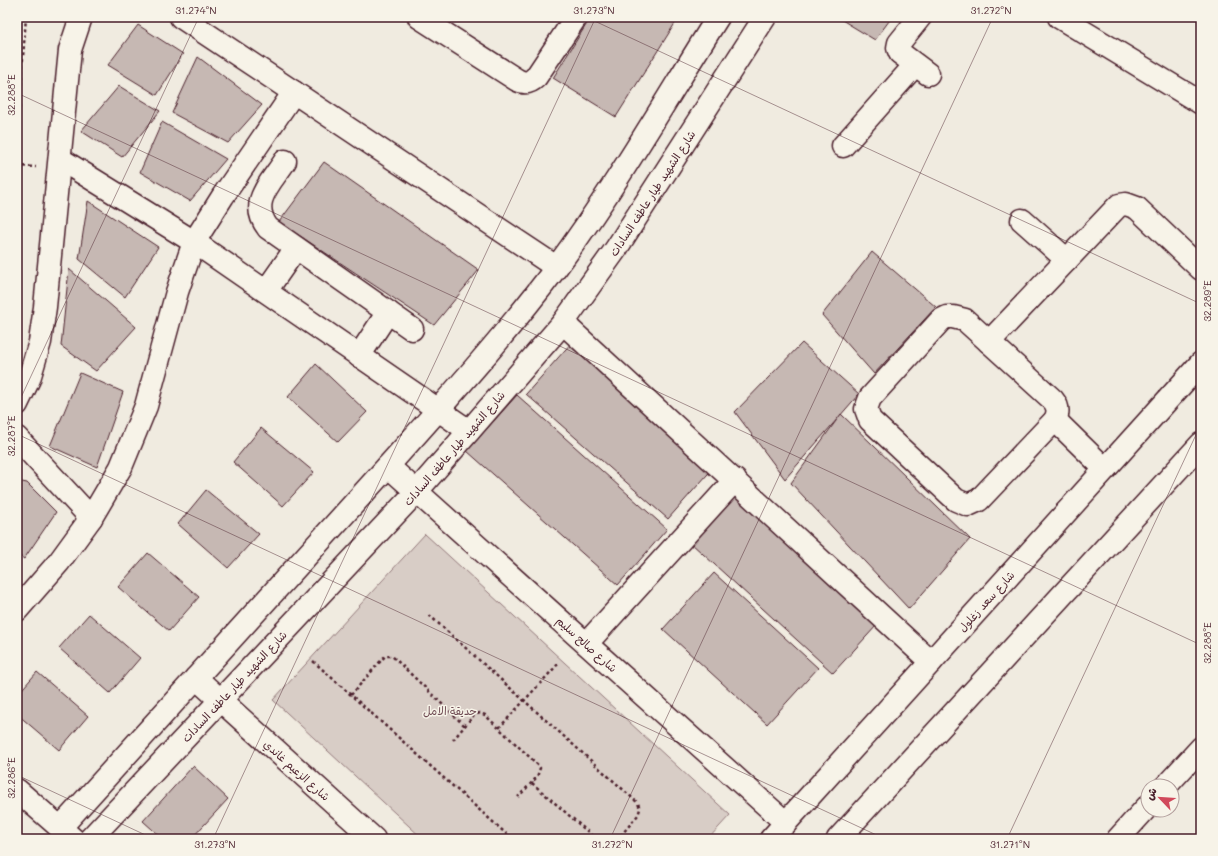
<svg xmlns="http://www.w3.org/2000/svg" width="1218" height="856" viewBox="0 0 1218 856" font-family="Mali,'Playpen Sans Arabic',sans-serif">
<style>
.green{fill:#d8cdc6;stroke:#917678}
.building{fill:#c6b8b3;stroke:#4a1f2b}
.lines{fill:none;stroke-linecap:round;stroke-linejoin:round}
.minor-casing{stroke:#4a1f2b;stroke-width:25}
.major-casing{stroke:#4a1f2b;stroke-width:25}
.path{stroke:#4a1f2b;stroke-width:2.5;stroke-dasharray:3 3;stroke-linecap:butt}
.minor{stroke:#f7f3e8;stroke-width:22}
.major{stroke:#f7f3e8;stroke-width:22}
.ticks{fill:none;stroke:#4a1f2b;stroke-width:1;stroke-opacity:0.45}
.labels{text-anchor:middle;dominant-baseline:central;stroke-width:3;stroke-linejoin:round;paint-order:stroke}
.street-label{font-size:11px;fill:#4a1f2b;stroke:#f7f3e8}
.park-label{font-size:11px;fill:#6e4a52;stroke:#f7f3e8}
.neatline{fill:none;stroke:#4a1f2b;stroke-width:1.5}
.ticks-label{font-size:10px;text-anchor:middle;fill:#4a1f2b}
</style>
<rect width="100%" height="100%" fill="#f0ebe0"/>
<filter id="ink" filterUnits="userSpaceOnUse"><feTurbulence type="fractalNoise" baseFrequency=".025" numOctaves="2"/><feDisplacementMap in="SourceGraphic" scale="8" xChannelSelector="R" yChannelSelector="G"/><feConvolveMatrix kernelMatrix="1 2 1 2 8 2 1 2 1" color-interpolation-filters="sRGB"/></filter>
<g filter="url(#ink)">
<path class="green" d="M425,534L730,815L708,839H423L273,700Z"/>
<g class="building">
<path d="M591,17H679L616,117L553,78Z"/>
<path d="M837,17H892L875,40Z"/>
<path d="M138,25L183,54L157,95L108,65Z"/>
<path d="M198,57L262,105L228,143L172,113Z"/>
<path d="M119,86L160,111L122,157L81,131Z"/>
<path d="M162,122L226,159L190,201L140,172Z"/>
<path d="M324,162L479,270L434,325L279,222Z"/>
<path d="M88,201L158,247L125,297L79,259Z"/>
<path d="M872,252L936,307L874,374L822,315Z"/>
<path d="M69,269L136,327L96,371L61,346Z"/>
<path d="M573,341L715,466L668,519L526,394Z"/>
<path d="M802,343L859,394L785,479L735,412Z"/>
<path d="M316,364L367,412L338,442L288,397Z"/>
<path d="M80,373L123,392L97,467L50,446Z"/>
<path d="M517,395L667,529L618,585L467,451Z"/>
<path d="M841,414L970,539L909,609L791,483Z"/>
<path d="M261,428L314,472L283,506L233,462Z"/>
<path d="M17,481L27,483L56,512L24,559L17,554Z"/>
<path d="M206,490L259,534L228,568L178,524Z"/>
<path d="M735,495L877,625L833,673L691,543Z"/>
<path d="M148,553L199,597L169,631L118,587Z"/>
<path d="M714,573L818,668L767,724L663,629Z"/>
<path d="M89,614L140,658L110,693L59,648Z"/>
<path d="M37,672L88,716L59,750L17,714V695Z"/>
<path d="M193,766L228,799L191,839H163L143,821Z"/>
</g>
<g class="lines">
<g class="minor-casing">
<g id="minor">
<path d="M181,17L556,267"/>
<path d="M419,17L517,80C525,84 530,83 536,77L576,17"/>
<path d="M920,17L899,43L898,48L900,53L928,74"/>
<path d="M1059,17L1201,103"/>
<path d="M843,146L915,65"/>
<path d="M60,159L194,242L469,431"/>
<path d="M285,161C271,183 248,202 268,228L412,329"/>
<path d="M1022,220L1067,260"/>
<path d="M266,291L296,248"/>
<path d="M947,317H953L965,320L1053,400C1058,406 1059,412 1055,420L979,500L968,505L956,500L870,420L866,409L870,398L941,320Z"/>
<path d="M563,323L931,662"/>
<path d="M989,342L1119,205L1126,204L1137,208L1201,269"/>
<path d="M359,356L388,312"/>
<path d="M17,404L29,379L40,342L45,307L70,50L81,17"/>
<path d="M1055,420L1105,469"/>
<path d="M17,438L91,518"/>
<path d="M388,466L786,823"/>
<path d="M17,610L59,562L91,518L121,467L146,406L177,292L194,242L223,196L294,92"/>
<path d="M587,643L735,480"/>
<path d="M196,678L374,839"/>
<path d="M1166,786L1201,748"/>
<path d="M17,790L73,839"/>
<path d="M60,828L388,466C446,401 504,337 556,268C615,188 665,101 718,17"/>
<path d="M90,839L417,491L563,323L616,249L765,17"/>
<path d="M1118,839L1148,806"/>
</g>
</g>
<g class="major-casing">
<g id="major">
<path d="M771,839L1201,363"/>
<path d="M838,839L1201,444"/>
</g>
</g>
<g class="path">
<path d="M17,139L26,17"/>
<path d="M17,166L36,167"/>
<path d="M429,615L638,803L640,809L638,815L618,839"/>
<path d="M313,661L512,839"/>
<path d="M351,695L385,656H392L465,726"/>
<path d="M499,728L559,663"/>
<path d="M453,740L474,715L480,713L485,715L538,765L540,768L537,777L518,797"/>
<path d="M532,783L596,839"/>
</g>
<use href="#minor" class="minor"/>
<use href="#major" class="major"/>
</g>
</g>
<path class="ticks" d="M586,17L1201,304M17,93L1201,645M17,406L199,17M17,434L885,839M17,775L154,839M213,839L596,17M610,839L993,17M1007,839L1201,424"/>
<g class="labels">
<g class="street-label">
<text transform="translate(652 193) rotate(-57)">شارع الشهيد طيار عاطف السادات</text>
<text transform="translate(454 448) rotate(-49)">شارع الشهيد طيار عاطف السادات</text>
<text transform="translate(986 601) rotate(-48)">شارع سعد زغلول</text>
<text transform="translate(587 644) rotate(42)">شارع صالح سليم</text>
<text transform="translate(234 686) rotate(-47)">شارع الشهيد طيار عاطف السادات</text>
<text transform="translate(297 770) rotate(42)">شارع الزعيم غاندي</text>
</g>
<g class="park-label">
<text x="450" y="710">حديقة الامل</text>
</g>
</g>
<rect width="1218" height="856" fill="none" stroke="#f7f3e8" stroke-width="44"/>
<g transform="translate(1160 798) rotate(295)"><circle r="19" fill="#f7f3e8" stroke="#b29e9c"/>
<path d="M0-3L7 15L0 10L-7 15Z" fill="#d1495b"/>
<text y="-6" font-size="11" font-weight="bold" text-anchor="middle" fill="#4a1f2b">ش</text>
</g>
<rect x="22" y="22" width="1174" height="812" class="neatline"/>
<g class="ticks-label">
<text x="196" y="14">31.274°N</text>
<text x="594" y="14">31.273°N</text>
<text x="991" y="14">31.272°N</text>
<text transform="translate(11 95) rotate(-90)" y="4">32.288°E</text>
<text transform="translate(1207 301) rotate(-90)" y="4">32.289°E</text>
<text transform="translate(11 436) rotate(-90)" y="4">32.287°E</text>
<text transform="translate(1207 643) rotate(-90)" y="4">32.288°E</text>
<text transform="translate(11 778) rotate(-90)" y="4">32.286°E</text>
<text x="215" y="848">31.273°N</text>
<text x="612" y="848">31.272°N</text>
<text x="1010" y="848">31.271°N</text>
</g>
</svg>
